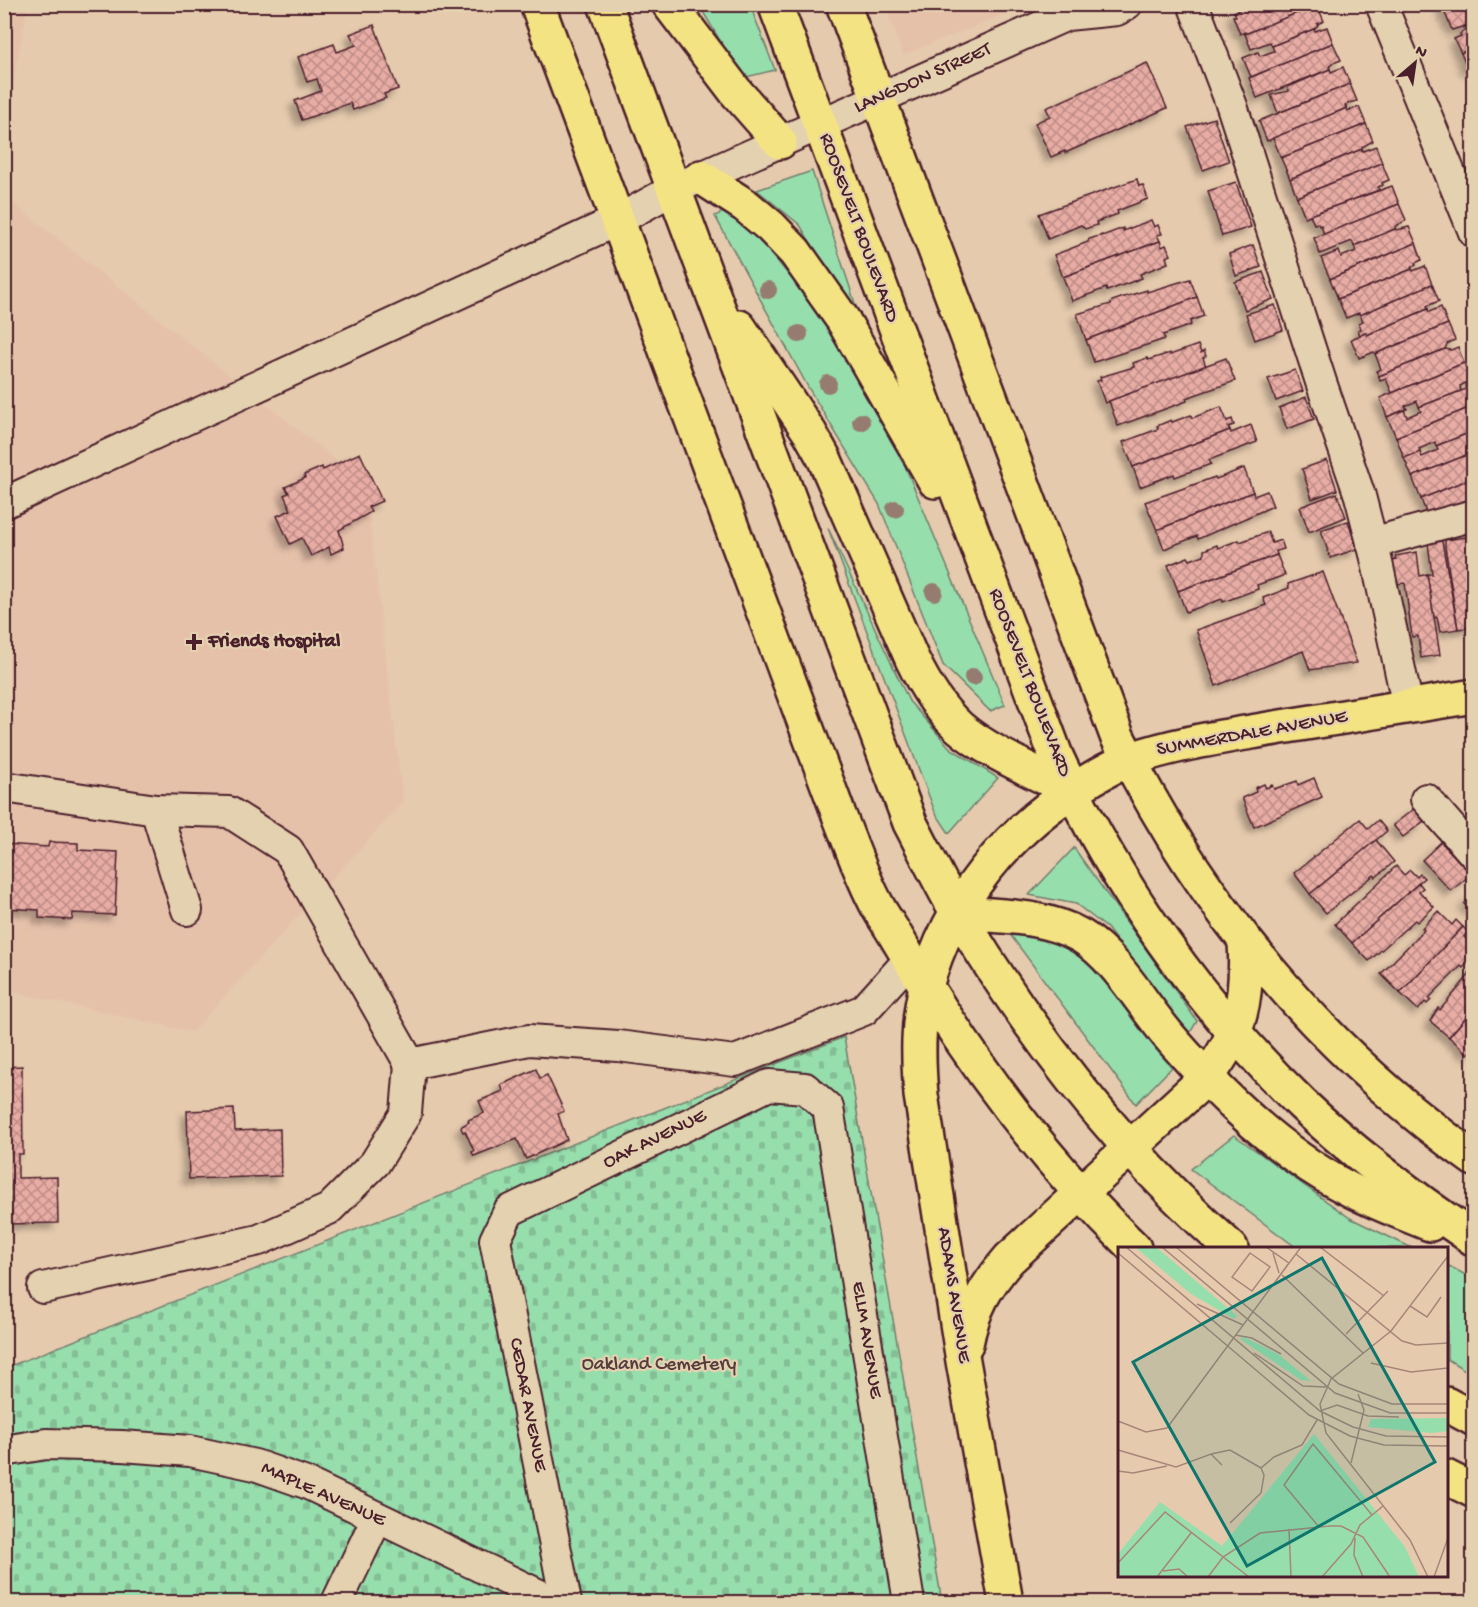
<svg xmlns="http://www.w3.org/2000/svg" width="1478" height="1607" viewBox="0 0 1478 1607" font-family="'Gochi Hand',sans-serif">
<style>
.built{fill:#e6c1aa}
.grass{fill:#97dead;stroke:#707e6c;stroke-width:1.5}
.cemetery{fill:url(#cemetery-stones);stroke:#707e6c;stroke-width:1.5}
.building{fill:url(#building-cross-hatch);stroke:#4a1f2b;stroke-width:1.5;filter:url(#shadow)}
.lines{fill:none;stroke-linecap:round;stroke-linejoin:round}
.minor-casing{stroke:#4a1f2b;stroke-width:34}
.major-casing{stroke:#4a1f2b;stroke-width:38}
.highway-casing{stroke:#4a1f2b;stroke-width:38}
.minor{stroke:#e4d1af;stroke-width:30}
.major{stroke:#f4e382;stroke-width:33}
.highway{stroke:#f4e382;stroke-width:33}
.tree{fill:#967c70}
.poi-dot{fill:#4a1f2b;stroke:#e4d1af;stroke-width:2}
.labels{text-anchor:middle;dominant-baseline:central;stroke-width:4.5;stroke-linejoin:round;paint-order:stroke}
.street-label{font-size:20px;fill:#4a1f2b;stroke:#e4d1af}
.poi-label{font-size:20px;font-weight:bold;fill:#4a1f2b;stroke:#e4d1af;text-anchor:start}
.park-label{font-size:20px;fill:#563c3e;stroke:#e4d1af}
.inset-road{fill:none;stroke:#a78679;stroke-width:1.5}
.view{fill:#0f766e;fill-opacity:0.15;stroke:#0f766e;stroke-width:3}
.inset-edge{fill:none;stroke:#4a1f2b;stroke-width:3}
</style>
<defs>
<pattern id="cemetery-stones" width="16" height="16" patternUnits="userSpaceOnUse" patternTransform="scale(1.5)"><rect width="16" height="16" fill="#97dead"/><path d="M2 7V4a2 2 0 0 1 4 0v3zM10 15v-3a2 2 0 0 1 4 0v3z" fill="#84be95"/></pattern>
<pattern id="building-cross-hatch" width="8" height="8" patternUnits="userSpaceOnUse" patternTransform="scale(1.5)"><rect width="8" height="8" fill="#e7aca4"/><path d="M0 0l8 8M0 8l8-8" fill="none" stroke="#bd8b86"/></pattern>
<filter id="shadow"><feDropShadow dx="-5.5" dy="5.5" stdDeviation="3" flood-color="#0004"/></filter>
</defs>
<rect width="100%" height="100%" fill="#e5caad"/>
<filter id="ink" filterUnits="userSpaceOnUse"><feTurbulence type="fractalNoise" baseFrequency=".0167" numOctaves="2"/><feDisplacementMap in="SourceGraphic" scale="12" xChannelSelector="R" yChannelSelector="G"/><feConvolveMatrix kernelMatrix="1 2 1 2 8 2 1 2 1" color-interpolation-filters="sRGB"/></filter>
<g filter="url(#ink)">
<g class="built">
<path d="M5,4L28,5L5,122L4,5Z"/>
<path d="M885,5V4L1028,5L903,55Z"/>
<path d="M4,196L365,483L403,802L192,1032L5,990Z"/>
</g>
<g class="grass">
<path d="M699,5H750L775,70L742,78Z"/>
<path d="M812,171L866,337L800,225L757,190Z"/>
<path d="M729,209L743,219L819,312L892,435L1005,705L990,711L943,665L879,504L809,389L715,216Z"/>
<path d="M828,528L909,701L950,748L998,778L949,833L935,812Z"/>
<path d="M1074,848L1197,1021L1190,1033L1156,993L1107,928L1076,904L1029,895Z"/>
<path d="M1009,933L1058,936L1094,957L1176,1063L1136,1104Z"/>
<path d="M1234,1135L1350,1218L1412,1248H1297L1191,1169Z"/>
<path d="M1447,1265L1473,1279V1375L1447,1359Z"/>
</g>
<path class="cemetery" d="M844,1037L942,1602H5V1368Z"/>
<g class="building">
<path d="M1253,4H1317V5L1245,34V32L1240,34L1233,16H1236L1234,12Z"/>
<path d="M1441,4H1462L1445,13Z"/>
<path d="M1462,4H1474V23L1452,30L1445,13Z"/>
<path d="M1317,5L1324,21L1317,24L1318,25L1314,29L1272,46L1270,42L1251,49L1245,34Z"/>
<path d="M1474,23V47L1461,53L1454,39L1461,36L1460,34L1464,31L1463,28Z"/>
<path d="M374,25L398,89L384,94L386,98L353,110L350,103L302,120L295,101L321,91L317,79L307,82L298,57L334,44L337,52L356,45L350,34Z"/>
<path d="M1327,27L1333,43L1251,77L1243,58L1258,52L1260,56L1274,51L1272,46L1314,29L1315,31Z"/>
<path d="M1333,43L1341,60L1333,63L1329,67L1330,69L1257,98L1249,78Z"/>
<path d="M1474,47V67L1468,70L1461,53Z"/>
<path d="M1147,63L1167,108L1065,153V151L1051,157L1035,123L1050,116L1046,108Z"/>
<path d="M1343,67L1350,84L1278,113L1271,95L1289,91L1288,87L1330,69L1331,72Z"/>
<path d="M1350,84L1357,101L1349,103L1345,106L1347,108L1267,141L1259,121Z"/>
<path d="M1359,107L1366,124L1281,158L1273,138L1347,108V111Z"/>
<path d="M1214,118L1229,161L1203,170L1187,127Z"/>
<path d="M1366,124L1373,141L1362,147V149L1290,179L1281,158Z"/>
<path d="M1376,146L1382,163L1297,197L1290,179L1362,149L1363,151Z"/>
<path d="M1382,163L1389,180L1382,183L1383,185L1378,187L1379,190L1305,217L1297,197Z"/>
<path d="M1137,179L1139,186L1143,185L1148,199L1117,211L1118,214L1096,222L1097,225L1085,229L1081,225L1048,239L1039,214Z"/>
<path d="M1236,182L1251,227L1222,236L1208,191Z"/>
<path d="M1392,186L1399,204L1324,235L1321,225L1319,226L1318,223L1314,224L1310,215Z"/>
<path d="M1399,204L1406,220L1395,227V229L1354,246L1352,241L1320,254L1314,238Z"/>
<path d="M1151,220L1154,227L1158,225L1162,234L1157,235L1160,241L1063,277L1054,255L1088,242L1089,239L1102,235V236L1123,228V231Z"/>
<path d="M1409,227L1416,243L1330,279L1321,258L1339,251L1341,257L1356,251L1354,246L1395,229L1397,230Z"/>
<path d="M1160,241L1162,247L1166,245L1171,255L1166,257L1168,263L1140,274L1142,278L1107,291L1106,288L1072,301L1063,277Z"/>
<path d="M1416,243L1422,260L1415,263L1416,265L1411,267L1412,269L1338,299L1330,279Z"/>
<path d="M1253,245L1261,267L1236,276L1229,254Z"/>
<path d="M1425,266L1432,284L1360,315L1359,313L1346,318L1338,299L1412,269L1413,271Z"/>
<path d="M1263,272L1273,299L1245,310L1235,282Z"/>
<path d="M1190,279L1197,297L1086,340L1077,314L1111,304L1112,301L1124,297L1147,290V292Z"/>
<path d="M1432,284L1439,301L1427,306L1428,309L1367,335L1366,333L1360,335L1358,330L1361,329L1359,323L1363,321L1360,315Z"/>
<path d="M1197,297L1204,316L1190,321L1191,325L1163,335L1165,339L1094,362L1086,340Z"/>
<path d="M1275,305L1283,330L1255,340L1246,314Z"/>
<path d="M1441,307L1448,324L1375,354L1374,352L1359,358L1351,339L1366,333L1367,335L1428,309L1429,312Z"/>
<path d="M1448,324L1455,340L1447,344L1445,349L1379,376L1376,371L1381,369L1375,354Z"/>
<path d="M1198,345L1201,353L1204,351L1206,356L1203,358L1206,366L1105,403L1097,381L1101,380L1100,377L1134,367L1133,363L1147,358L1148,360L1170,353V355Z"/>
<path d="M1458,347L1464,363L1392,393L1386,379L1380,381L1379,376L1445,349L1451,350Z"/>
<path d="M1226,358L1235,381L1186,398L1187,401L1118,426L1109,401Z"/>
<path d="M1464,363L1471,380L1460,386L1461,391L1419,407L1417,401L1405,406L1407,409L1387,417L1380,398Z"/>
<path d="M1295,370L1303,391L1276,401L1268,379Z"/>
<path d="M1474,386V406L1396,437L1387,417L1404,410L1407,417L1421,411L1419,407Z"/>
<path d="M1306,397L1314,419L1287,429L1279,408Z"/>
<path d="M1474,406V431L1436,446L1435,442L1419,449L1420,452L1404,458L1396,437Z"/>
<path d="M1221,407L1227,421L1232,419L1234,425L1228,427L1230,430L1133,467L1123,442L1158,429L1157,426L1171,420L1172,422L1191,415L1192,418Z"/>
<path d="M1251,425L1257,442L1209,460L1211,464L1175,477L1174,474L1140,487L1133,467L1230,430L1231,433Z"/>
<path d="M1474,431V452L1412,477L1404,458L1420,452L1422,457L1438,450L1436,446Z"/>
<path d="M1474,452V477L1421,499L1412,477Z"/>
<path d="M360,453L382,501L368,507L371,512L339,530L344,548L331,554L329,547L311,556L302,538L290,544L277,516L291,510L284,495L289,493L285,487L305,478L304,475L322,467L323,470Z"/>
<path d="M1327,460L1337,490L1312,499L1302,469Z"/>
<path d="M1244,468L1253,492L1157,530L1145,502L1215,477L1216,479Z"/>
<path d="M1474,477V501L1428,518L1421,499Z"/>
<path d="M1267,491L1273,506L1198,539L1197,536L1164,549L1157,530L1253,492L1254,496Z"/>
<path d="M1337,493L1346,517L1309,532L1300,507Z"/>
<path d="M1348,521L1357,549L1330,558L1321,530Z"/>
<path d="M1474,525V578L1465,526Z"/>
<path d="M1268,532L1272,543L1281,540L1284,549L1276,551L1277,555L1178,591L1168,565L1188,557L1190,560L1204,555V550L1217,545L1218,548L1239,540L1240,542Z"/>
<path d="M1467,537L1474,578V627L1458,629L1445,546V540Z"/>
<path d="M1442,541L1458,629L1440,632L1437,617L1434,618L1427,574H1432L1428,543Z"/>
<path d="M1417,552L1420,576L1427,574L1440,655L1421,658L1418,636L1412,637L1405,583L1396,584L1390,565L1393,564L1392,561L1396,560L1395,556Z"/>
<path d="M1277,555L1285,575L1257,585L1258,589L1223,602L1222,599L1186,612L1178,591Z"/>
<path d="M1323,572L1357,663L1310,670L1303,651L1216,686L1196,630L1266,605L1263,598L1289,588L1288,584Z"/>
<path d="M1314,778L1322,797L1254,827L1242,798L1256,792L1255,788L1264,784L1266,788L1272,785L1274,789L1297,781L1298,785Z"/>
<path d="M1415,808L1424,821L1403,837L1393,825Z"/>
<path d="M1360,819L1368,829L1378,820L1387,831L1310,894L1294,873Z"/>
<path d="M1376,840L1394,862L1376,877L1374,875L1326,913L1310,894Z"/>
<path d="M49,842L78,843V850L118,852L115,915L73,913L72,920L39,918V910L4,908V844L48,847Z"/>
<path d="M1441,842L1471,874L1451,891L1422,860Z"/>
<path d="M1396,866L1404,875L1410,870L1417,877L1420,874L1424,878L1352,943L1335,924Z"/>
<path d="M1419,883L1423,888L1419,891L1434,907L1417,922L1415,920L1369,961L1352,943Z"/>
<path d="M1474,894V913L1464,904Z"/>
<path d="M1438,911L1452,925L1456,920L1463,927L1400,993L1381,974L1424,930L1422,928Z"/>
<path d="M1463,927L1468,932L1464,937L1474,946V956L1463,968L1461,966L1429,998L1431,1000L1427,1004L1425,1002L1418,1010L1400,993Z"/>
<path d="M1474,967V1008L1449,1037L1430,1021L1438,1008L1440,1010L1470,974L1469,973Z"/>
<path d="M1474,1008V1048L1468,1054L1449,1037Z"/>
<path d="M22,1066L23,1154H18V1178L57,1177L58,1223L4,1224V1067Z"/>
<path d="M536,1069L540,1078L547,1075L564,1111L558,1114L567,1140L526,1159L517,1139L474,1156L472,1152L474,1151L465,1131L463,1132L461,1128L462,1126L469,1122L468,1120L484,1113L479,1101L503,1091L501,1085Z"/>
<path d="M234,1109L235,1131L280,1129L281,1176L189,1179L187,1111Z"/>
</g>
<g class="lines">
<g class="minor-casing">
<g id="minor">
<path d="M1193,4L1232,106L1321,382L1360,496L1376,558L1408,707"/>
<path d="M1381,4L1474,232"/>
<path d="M4,503L618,220L674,189L701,177L1067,15L1117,10L1127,4"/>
<path d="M1372,543L1474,515"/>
<path d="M4,787L156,810L187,910"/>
<path d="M1426,799L1474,854"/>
<path d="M156,810L229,812L288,850L410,1064"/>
<path d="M43,1288L259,1240L329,1209L375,1163L406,1113L410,1064L529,1040L618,1046L735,1061L864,1010L910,959"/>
<path d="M4,1451L46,1444L122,1446L190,1451L255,1465L306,1483L554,1602"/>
<path d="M337,1602L377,1518"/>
<path d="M566,1602L495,1240L509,1211L769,1085L805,1088L828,1108L909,1602"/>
</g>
</g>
<g class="major-casing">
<g id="major">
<path d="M966,1344C973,1308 985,1287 1009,1259L1206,1078C1242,1032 1248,999 1245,941"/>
<path d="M1006,1602L963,1361L921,1095C918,1059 917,1022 926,987C948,902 1009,829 1083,784C1098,775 1114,765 1131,759C1180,742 1231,736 1281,727C1345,717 1409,707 1474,696"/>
</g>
</g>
<g class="highway-casing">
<g id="highway">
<path d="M537,4L839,815C851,845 862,878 878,907C884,918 891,927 897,938C962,1050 1041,1158 1134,1248"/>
<path d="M605,4L910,823C926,853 941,886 959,915C1033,1038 1123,1153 1231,1248"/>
<path d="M669,4L736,92L780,142"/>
<path d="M775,4L1056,756C1115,885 1200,1005 1302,1104C1354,1154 1414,1198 1474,1239"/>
<path d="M843,4L1117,736C1200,904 1320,1050 1474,1159"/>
<path d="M701,177L746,206L771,227L795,252L843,320L935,481"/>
<path d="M739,327L810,433L824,458L912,659C924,684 938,708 959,727C987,752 1038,773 1072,791"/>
<path d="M957,913C998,916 1045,915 1081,936C1118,958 1145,1010 1174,1042C1223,1098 1280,1153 1347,1188C1373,1202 1402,1213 1430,1224"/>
<path d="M1446,1404L1474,1419"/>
<path d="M1446,1477L1474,1491"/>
</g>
</g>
<use href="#minor" class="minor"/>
<use href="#major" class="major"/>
<use href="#highway" class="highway"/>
</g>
<g class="tree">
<circle cx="768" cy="290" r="9"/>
<circle cx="799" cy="334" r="9"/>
<circle cx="828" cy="384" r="9"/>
<circle cx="861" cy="422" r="9"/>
<circle cx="895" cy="509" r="9"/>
<circle cx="934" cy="592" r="9"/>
<circle cx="973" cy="677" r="9"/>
</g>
</g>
<path class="poi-dot" d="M191 633h6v6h6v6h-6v6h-6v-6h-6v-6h6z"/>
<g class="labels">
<g class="street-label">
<text transform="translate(923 79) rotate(-24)">LANGDON STREET</text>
<text transform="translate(858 228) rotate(70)">ROOSEVELT BOULEVARD</text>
<text transform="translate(1029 683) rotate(69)">ROOSEVELT BOULEVARD</text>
<text transform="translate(1252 734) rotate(-10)">SUMMERDALE AVENUE</text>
<text transform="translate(655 1140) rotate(-26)">OAK AVENUE</text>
<text transform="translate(953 1295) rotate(81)">ADAMS AVENUE</text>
<text transform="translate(866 1340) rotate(81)">ELLM AVENUE</text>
<text transform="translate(527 1405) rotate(79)">CEDAR AVENUE</text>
<text transform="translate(323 1495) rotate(24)">MAPLE AVENUE</text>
</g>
<g class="poi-label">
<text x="208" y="642">Friends Hospital</text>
</g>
<g class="park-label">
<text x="659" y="1365">Oakland Cemetery</text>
</g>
</g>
<g transform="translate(1118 1247)">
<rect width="330" height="330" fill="#e5caad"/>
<path d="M17,0H38L119,69L116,72L73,47ZM126,90L160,107L193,134L183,133L122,92ZM330,171V184L313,186L250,180L253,172Z" fill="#97dead"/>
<path d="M196,187L287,300L301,330H0V307L42,255L104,299Z" fill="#97dead"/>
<path class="inset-road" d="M8,0L202,164L235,180L268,189L330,190M44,0L217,146L272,166H330M58,0L221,137L274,157H330M148,0L171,16M202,0L266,49M0,6L191,168L232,189L266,198L330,199M132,6L152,20L134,44L114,30ZM155,6L161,26M178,7L284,94L298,98L330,96M164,28L245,106M152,42L183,0M79,57L125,78M292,59L309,70L323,50M228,87L270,44M117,88L134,91L163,107M136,106L185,139L208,140M253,116L293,125L330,121M202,164L219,158L250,169L281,170M0,174L28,185L49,181L171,16M0,203L58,220L93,207L104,218M93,207L112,203L143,221M233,216L246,163L240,147M0,224L15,226L49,219M112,276L143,246L146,228L143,221L156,210L184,198L199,173M201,280L166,238L195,197L254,268M171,282L173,330M237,291L236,308L245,330M0,316L47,265L131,330M45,324L61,322L70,330M39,330L73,286M90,330L105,310L142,286L212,279H223L245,290L272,330M204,330L233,297L242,278L265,259M310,330L292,293L208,186L202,157L213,132L273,84L330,9M316,330L330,291"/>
<path class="view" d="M204,11L317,215L129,319L15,115Z"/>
<rect width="330" height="330" class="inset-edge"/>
</g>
<rect width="1478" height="1607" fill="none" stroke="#e4d1af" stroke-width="24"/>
<rect x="12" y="12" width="1454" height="1583" fill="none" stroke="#4a1f2b" stroke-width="2" filter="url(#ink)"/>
<g transform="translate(1415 63) rotate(29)" stroke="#e4d1af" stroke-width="4.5" paint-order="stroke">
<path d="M0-4.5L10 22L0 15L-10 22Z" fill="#4a1f2b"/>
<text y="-9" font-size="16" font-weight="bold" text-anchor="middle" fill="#4a1f2b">N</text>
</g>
</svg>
